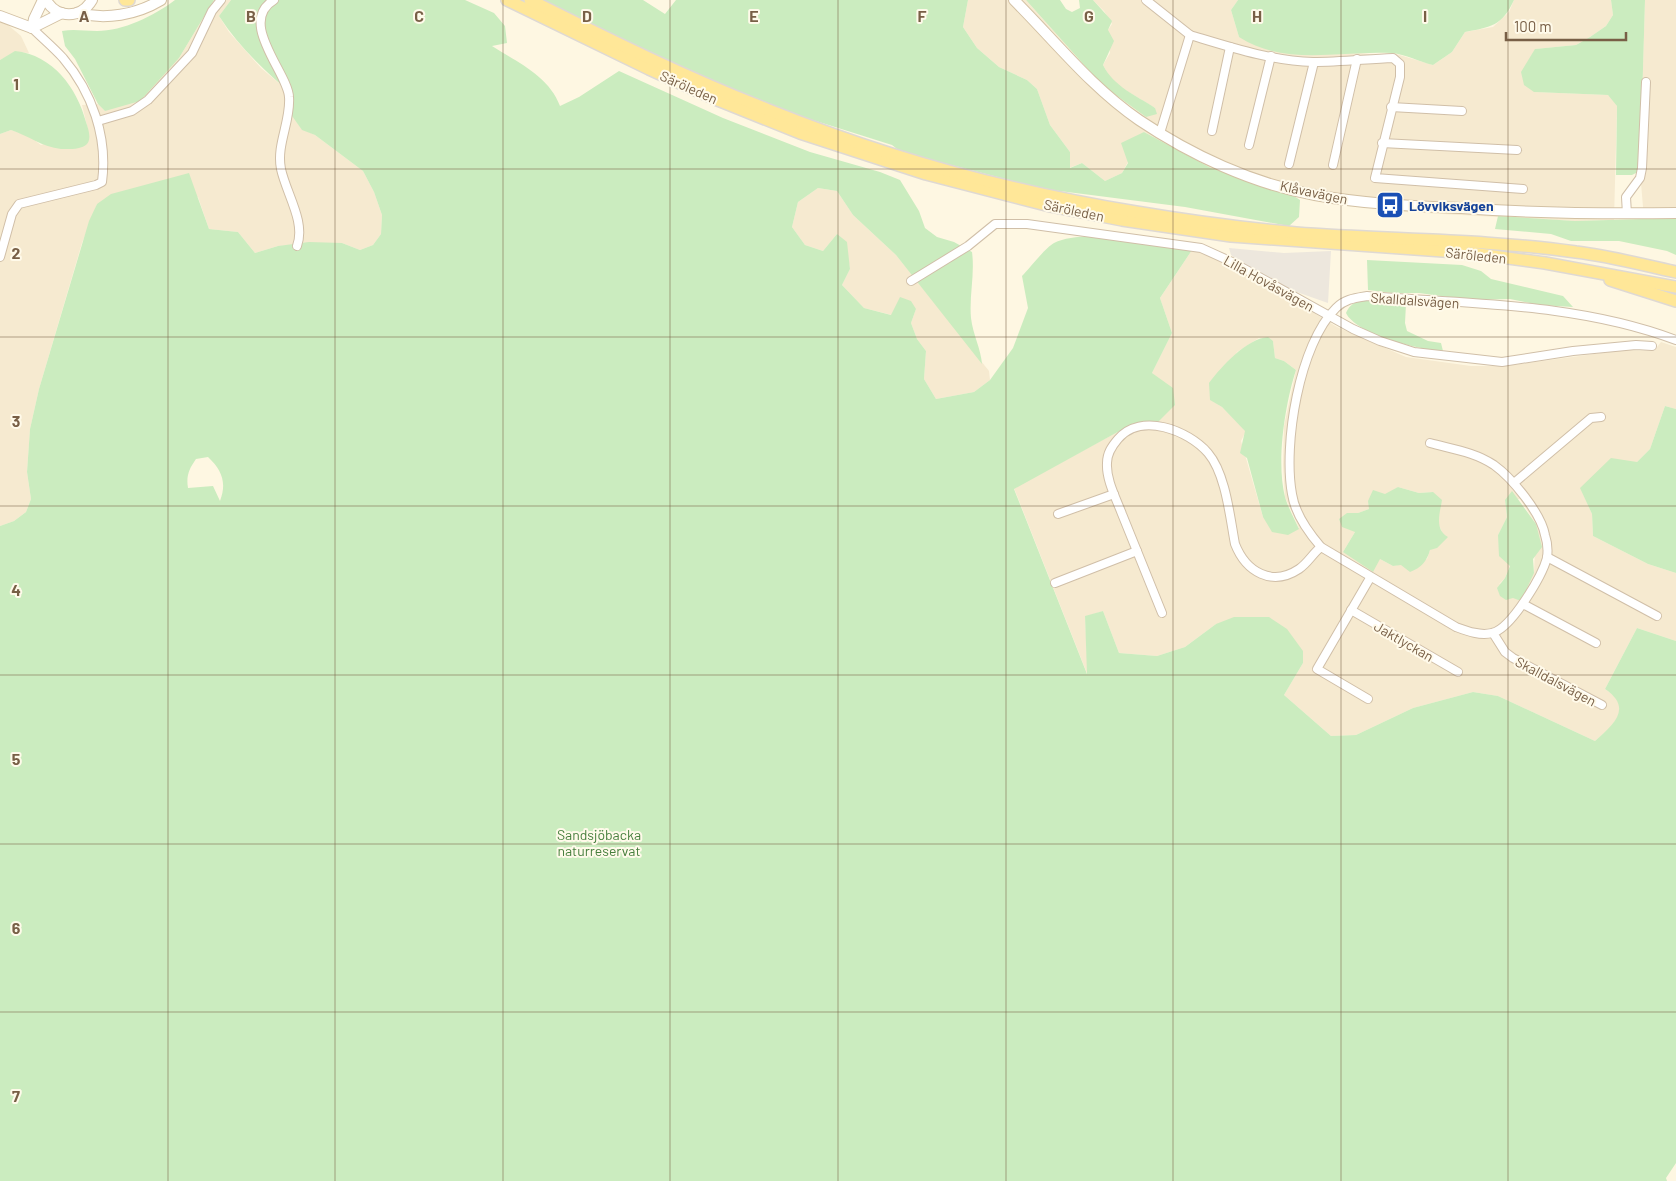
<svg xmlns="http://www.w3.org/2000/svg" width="1676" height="1181" viewBox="0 0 1676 1181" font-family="Barlow,sans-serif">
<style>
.residential{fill:#f6ead0;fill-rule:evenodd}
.industrial{fill:#ede7dd}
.green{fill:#cbecbf;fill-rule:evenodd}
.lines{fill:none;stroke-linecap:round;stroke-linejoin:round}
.street-casing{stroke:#d0bfa8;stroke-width:10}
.secondary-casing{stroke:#d3c1a4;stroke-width:12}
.primary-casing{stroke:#dfd9d3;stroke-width:14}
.street{stroke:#fff;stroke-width:8}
.secondary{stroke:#fff;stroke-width:10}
.primary{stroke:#ffe798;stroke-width:11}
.grid{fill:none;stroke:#785f46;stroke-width:1;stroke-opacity:0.55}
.labels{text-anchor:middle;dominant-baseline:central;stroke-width:4;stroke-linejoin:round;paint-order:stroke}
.street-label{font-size:14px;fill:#785f46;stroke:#fffaea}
.transit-label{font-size:14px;font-weight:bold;fill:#164399;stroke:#fffaea;text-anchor:start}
.park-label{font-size:14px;fill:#477f3d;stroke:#fffaea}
.grid-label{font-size:16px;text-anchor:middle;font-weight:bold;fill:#785f46;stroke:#fffaea;stroke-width:4;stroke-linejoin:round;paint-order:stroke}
</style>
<rect width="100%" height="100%" fill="#fef7e2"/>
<g class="residential">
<path d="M214,0H231L219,16L229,32L261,68L293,95L292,116L302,129L315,135L363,171L374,192L382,215L381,234L373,245L360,250L342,243L278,246L255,253L238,232L209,229L198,197L97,204L82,243L39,389L30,429L27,472L31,499L26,512L14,521L0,526V134L11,130L29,136L41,145L88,130L82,105L98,104L105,111L179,58Z"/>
<path d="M968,0H1026L1102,85L1146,117L1155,108L1117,85L1109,76L1103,65L1110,53L1108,30L1112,24L1104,11L1093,0H1238L1231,10L1239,37L1376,55L1393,53L1433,65L1452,52L1465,32L1493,27L1509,12L1514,0H1611L1613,15L1606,26L1590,37L1576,45L1535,49L1534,92L1608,95L1614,99L1617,106L1614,220L1575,221L1405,212L1291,194L1211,168L1144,132L1122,173L1105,181L1082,163L1069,168L1070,152L1050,125L1037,89L1027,80L999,67L977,48L963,27Z"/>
<path d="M1645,0H1676V218L1644,219L1640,171Z"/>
<path d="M0,22L8,25L21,36L29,53L15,52L0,60Z"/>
<path d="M818,188L837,191L853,215L896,255L989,371L990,380L974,392L936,399L924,379L926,351L917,339L911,323L916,309L892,315L864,308L842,285L850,269L848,257L837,234L823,251L805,245L792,227L798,202Z"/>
<path d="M1192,250L1219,258L1256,278L1337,327L1406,357L1471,366H1505L1624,350L1654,351L1661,342L1676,347V409L1665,406L1650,449L1636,463L1581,489L1592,514L1593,536L1648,564L1676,573V641L1637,628L1605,689L1615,696L1620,704L1619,715L1611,727L1595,741L1498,696L1473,692L1413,708L1356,735L1331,736L1284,695L1303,663L1216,624L1185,647L1157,656L1119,653L1103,611L1085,617L1088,676L1014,488L1134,423H1147L1160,380L1152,373L1172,333L1160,298ZM1259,338L1273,341L1275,358L1284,361L1296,370L1284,426L1283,465L1285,497L1299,528L1263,517L1241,441L1246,431L1222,407L1211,400L1237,352ZM1398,487L1419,493L1433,492L1438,523L1443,534L1430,550L1427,559L1393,566L1380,559L1343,552L1355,532L1347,513H1358L1369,509ZM1520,499L1536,524L1534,573L1499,584L1505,578L1510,565L1498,535L1507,517L1505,500Z"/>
</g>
<path class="industrial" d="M1229,248L1284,253L1331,251L1328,303L1291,290L1237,260L1231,255Z"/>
<g class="green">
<path d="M175,0H214L179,58L140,101L105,111L98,104L75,59L65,46L62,31C74,29 84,31 97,31C123,31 154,16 175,0Z"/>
<path d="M231,0H465L494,13L505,26L507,43L492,46C517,62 549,76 560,106L579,97L619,71L723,118L810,152L880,172L900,180L919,211L925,228L937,237L954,242L972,252C975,274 969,296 971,318C973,335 981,349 982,364L896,255L853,215L837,191L818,188L798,202L792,227L805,245L823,251L837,234L847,242L850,269L842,285L864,308L891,315L900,297L911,301L916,309L911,323L917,339L926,351L924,379L936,399L974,392L990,380L1013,348L1028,308L1022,276C1030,268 1045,248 1054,243C1087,227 1156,245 1192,250L1160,298L1172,333L1152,373L1173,388L1175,405L1156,424L1134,423L1014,489L1087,674L1085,616L1103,611L1119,653L1157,656L1185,647L1216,624L1234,617H1269L1287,629L1303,651V663L1284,695L1331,736L1356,735L1413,708L1473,692L1498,696L1595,741C1614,724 1633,708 1605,689L1637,628L1676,641V1163L1666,1178L1667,1181H0V526L14,521L26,512L31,499L27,472L30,429L39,389L89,221L97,204L111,194L189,173L209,229L238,232L255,253L278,246L309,242L342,243L360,250L373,245L381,234L382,215L374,192L363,171L315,135L302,130L292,116L293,95C265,71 239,47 219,16ZM208,457C222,470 227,483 220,501L213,486L188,488C186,476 189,469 196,459Z"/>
<path d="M539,0H643L665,14L676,0H968L963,27L977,48L999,67L1027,80L1037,89L1050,125L1070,152V168L1082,163L1105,181L1122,173L1128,163L1121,143L1144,132L1211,168L1291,194L1300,200L1299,217L1289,226L1185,207L1044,189L901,152L892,145L778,109L612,38Z"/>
<path d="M1026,0H1060L1066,9L1072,12L1080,8L1079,0H1093L1112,21L1108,30L1114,41L1103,65C1114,87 1136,95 1155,108L1157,114L1146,117L1102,85Z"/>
<path d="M1238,0H1514C1502,26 1491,27 1465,32L1452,52L1433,65C1420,62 1405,54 1392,53C1340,50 1286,67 1239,37L1231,10Z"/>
<path d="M1611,0H1645L1640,171L1632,175H1616L1617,106L1608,95L1534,92L1524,85L1521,72L1535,49L1576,45L1590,37L1606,26L1613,15Z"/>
<path d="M15,51C53,55 77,88 86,122C88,128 92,139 87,144C81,150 68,149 61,149C42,147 29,136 11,130L0,134V60Z"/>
<path d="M1498,216L1575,221L1676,218V255L1667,251L1619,241H1571L1551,234L1495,229Z"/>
<path d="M1367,260L1462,265L1481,271L1491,279L1563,296L1573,307L1540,305L1510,299L1470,300L1419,293H1393L1368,290Z"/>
<path d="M1373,300L1406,304L1405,323L1407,331L1428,341L1441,343L1443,351C1419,350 1356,334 1346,313C1352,300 1360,301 1373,300Z"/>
<path d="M1268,337L1273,341L1275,358L1284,361L1296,370C1285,404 1276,462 1285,497C1288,507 1294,518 1299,529L1288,535L1272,532L1263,517L1247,458L1240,453L1245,431L1222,407L1210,400L1209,383C1222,366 1246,339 1268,337Z"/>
<path d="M1665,406L1676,409V573L1648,564L1593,536L1592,514L1580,488L1611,458L1637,462L1650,449Z"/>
<path d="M1398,487L1419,493L1433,492L1442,500C1440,513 1434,529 1448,537L1437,548L1430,550C1427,561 1421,568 1410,572L1401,565L1393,566L1380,559L1373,572L1343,552L1355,532L1342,527L1339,519L1347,513H1358L1369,509L1368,501L1373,490L1385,494Z"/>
<path d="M1512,491L1536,524L1542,547L1533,559L1534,573L1521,601L1513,598L1506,600L1500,596L1497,588L1505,578L1510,566L1499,556L1498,535L1507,517L1505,500Z"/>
</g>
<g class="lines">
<g class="street-casing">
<g id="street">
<path d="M274,0C237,22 288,73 289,97C291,121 276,145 281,169C286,193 306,222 297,246"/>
<path d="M1146,0L1190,35"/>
<path d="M1391,107L1462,111"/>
<path d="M98,121L132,111L148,100L192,53L212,11L221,0"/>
<path d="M1212,131L1230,47"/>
<path d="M1160,133L1190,35C1230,47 1272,61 1313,62C1340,62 1367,59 1393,58L1400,64V77L1375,178L1523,189"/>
<path d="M1382,143L1517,150"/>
<path d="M1249,145L1271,56"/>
<path d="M1289,164L1314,62"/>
<path d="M1333,165L1357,59"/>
<path d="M1627,214L1626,197L1640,178L1642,168L1646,82"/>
<path d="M0,257L12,214L19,204L96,185L102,182C108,137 92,92 63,58C53,47 42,38 32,28"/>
<path d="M911,281L968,246L995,224H1027L1201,248L1232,262L1353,329L1380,341L1414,352L1502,362L1573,351L1636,345L1652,346"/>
<path d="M1430,443C1452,449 1475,452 1494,465C1512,478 1541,513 1545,535C1547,541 1548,551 1547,558C1542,576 1511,629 1492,633C1480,636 1467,631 1456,627L1321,547C1308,532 1295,514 1292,494C1283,445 1299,344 1336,308C1345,299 1355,298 1367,296C1470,304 1578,303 1676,340"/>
<path d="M1514,483L1591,418L1601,417"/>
<path d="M1058,514L1114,494"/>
<path d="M1547,557L1657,616"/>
<path d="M1055,583L1137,551"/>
<path d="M1523,604L1596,643"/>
<path d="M1351,610L1458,672"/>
<path d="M1162,613C1149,580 1135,547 1122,514C1116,498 1106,480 1107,463C1107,453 1112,446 1118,439C1141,412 1188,430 1208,453C1226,474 1230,518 1235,544C1246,572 1272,587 1299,569C1308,563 1313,553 1321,547"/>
<path d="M1493,633L1505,652L1513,658L1602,705"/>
<path d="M1368,699L1317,669L1370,578"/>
</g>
</g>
<g class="secondary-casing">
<g id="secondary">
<path d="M46,0C57,19 81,19 92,0"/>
<path d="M1014,0C1055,41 1091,87 1139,120C1191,155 1253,184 1315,195C1364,204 1412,206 1461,208C1533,213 1604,214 1676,213"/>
<path d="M77,13C106,20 136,15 161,0"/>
<path d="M0,16L32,28L62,13"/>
<path d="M32,28L34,19L43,0"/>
</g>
</g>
<g class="primary-casing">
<g id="primary">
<path d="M125,0H129"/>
<path d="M507,0L649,69L720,101L800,133L926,174L1050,206L1122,220L1231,236L1471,253L1545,263L1676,287"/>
<path d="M530,0C608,39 687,78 769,110C886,157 1012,192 1136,212C1189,221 1243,228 1296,233C1389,240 1484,239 1576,252C1610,256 1643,265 1676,272"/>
<path d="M1610,280L1676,301"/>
</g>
</g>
<use href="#street" class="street"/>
<use href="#secondary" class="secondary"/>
<use href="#primary" class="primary"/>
</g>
<path class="grid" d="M168,0V1181M335,0V1181M503,0V1181M670,0V1181M838,0V1181M1006,0V1181M1173,0V1181M1341,0V1181M1508,0V1181M0,169H1676M0,337H1676M0,506H1676M0,675H1676M0,844H1676M0,1012H1676"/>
<defs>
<g id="bus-square" transform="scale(1.4375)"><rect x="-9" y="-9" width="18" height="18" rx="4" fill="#1a4fb4" stroke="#fffaea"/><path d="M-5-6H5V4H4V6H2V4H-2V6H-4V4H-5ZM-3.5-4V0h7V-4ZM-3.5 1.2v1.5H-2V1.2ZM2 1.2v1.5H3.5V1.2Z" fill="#fff"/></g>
</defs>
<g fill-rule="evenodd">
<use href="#bus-square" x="1390" y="205"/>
</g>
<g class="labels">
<g class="street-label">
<text transform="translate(689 87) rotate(24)">Säröleden</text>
<text transform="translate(1314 192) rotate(12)">Klåvavägen</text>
<text transform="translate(1074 210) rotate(12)">Säröleden</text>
<text transform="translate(1476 255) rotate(6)">Säröleden</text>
<text transform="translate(1269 283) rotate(29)">Lilla Hovåsvägen</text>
<text transform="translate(1415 300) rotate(4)">Skalldalsvägen</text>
<text transform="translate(1404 641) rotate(30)">Jaktlyckan</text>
<text transform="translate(1556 681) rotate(28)">Skalldalsvägen</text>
</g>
<g class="transit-label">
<text x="1409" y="205">Lövviksvägen</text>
</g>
<g class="park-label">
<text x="599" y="834">Sandsjöbacka<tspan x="599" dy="16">naturreservat</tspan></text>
</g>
</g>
<g class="grid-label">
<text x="84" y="22">A</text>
<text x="251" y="22">B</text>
<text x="419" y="22">C</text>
<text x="587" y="22">D</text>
<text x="754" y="22">E</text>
<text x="922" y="22">F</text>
<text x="1089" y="22">G</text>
<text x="1257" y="22">H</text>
<text x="1425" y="22">I</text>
<text x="16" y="90">1</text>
<text x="16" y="259">2</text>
<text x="16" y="427">3</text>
<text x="16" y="596">4</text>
<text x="16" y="765">5</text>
<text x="16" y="934">6</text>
<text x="16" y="1102">7</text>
</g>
<path d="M1506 32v8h120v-8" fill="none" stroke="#785f46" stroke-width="2.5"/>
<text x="1514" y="32" font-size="15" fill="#785f46" stroke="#fffaea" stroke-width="4" paint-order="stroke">100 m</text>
</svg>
